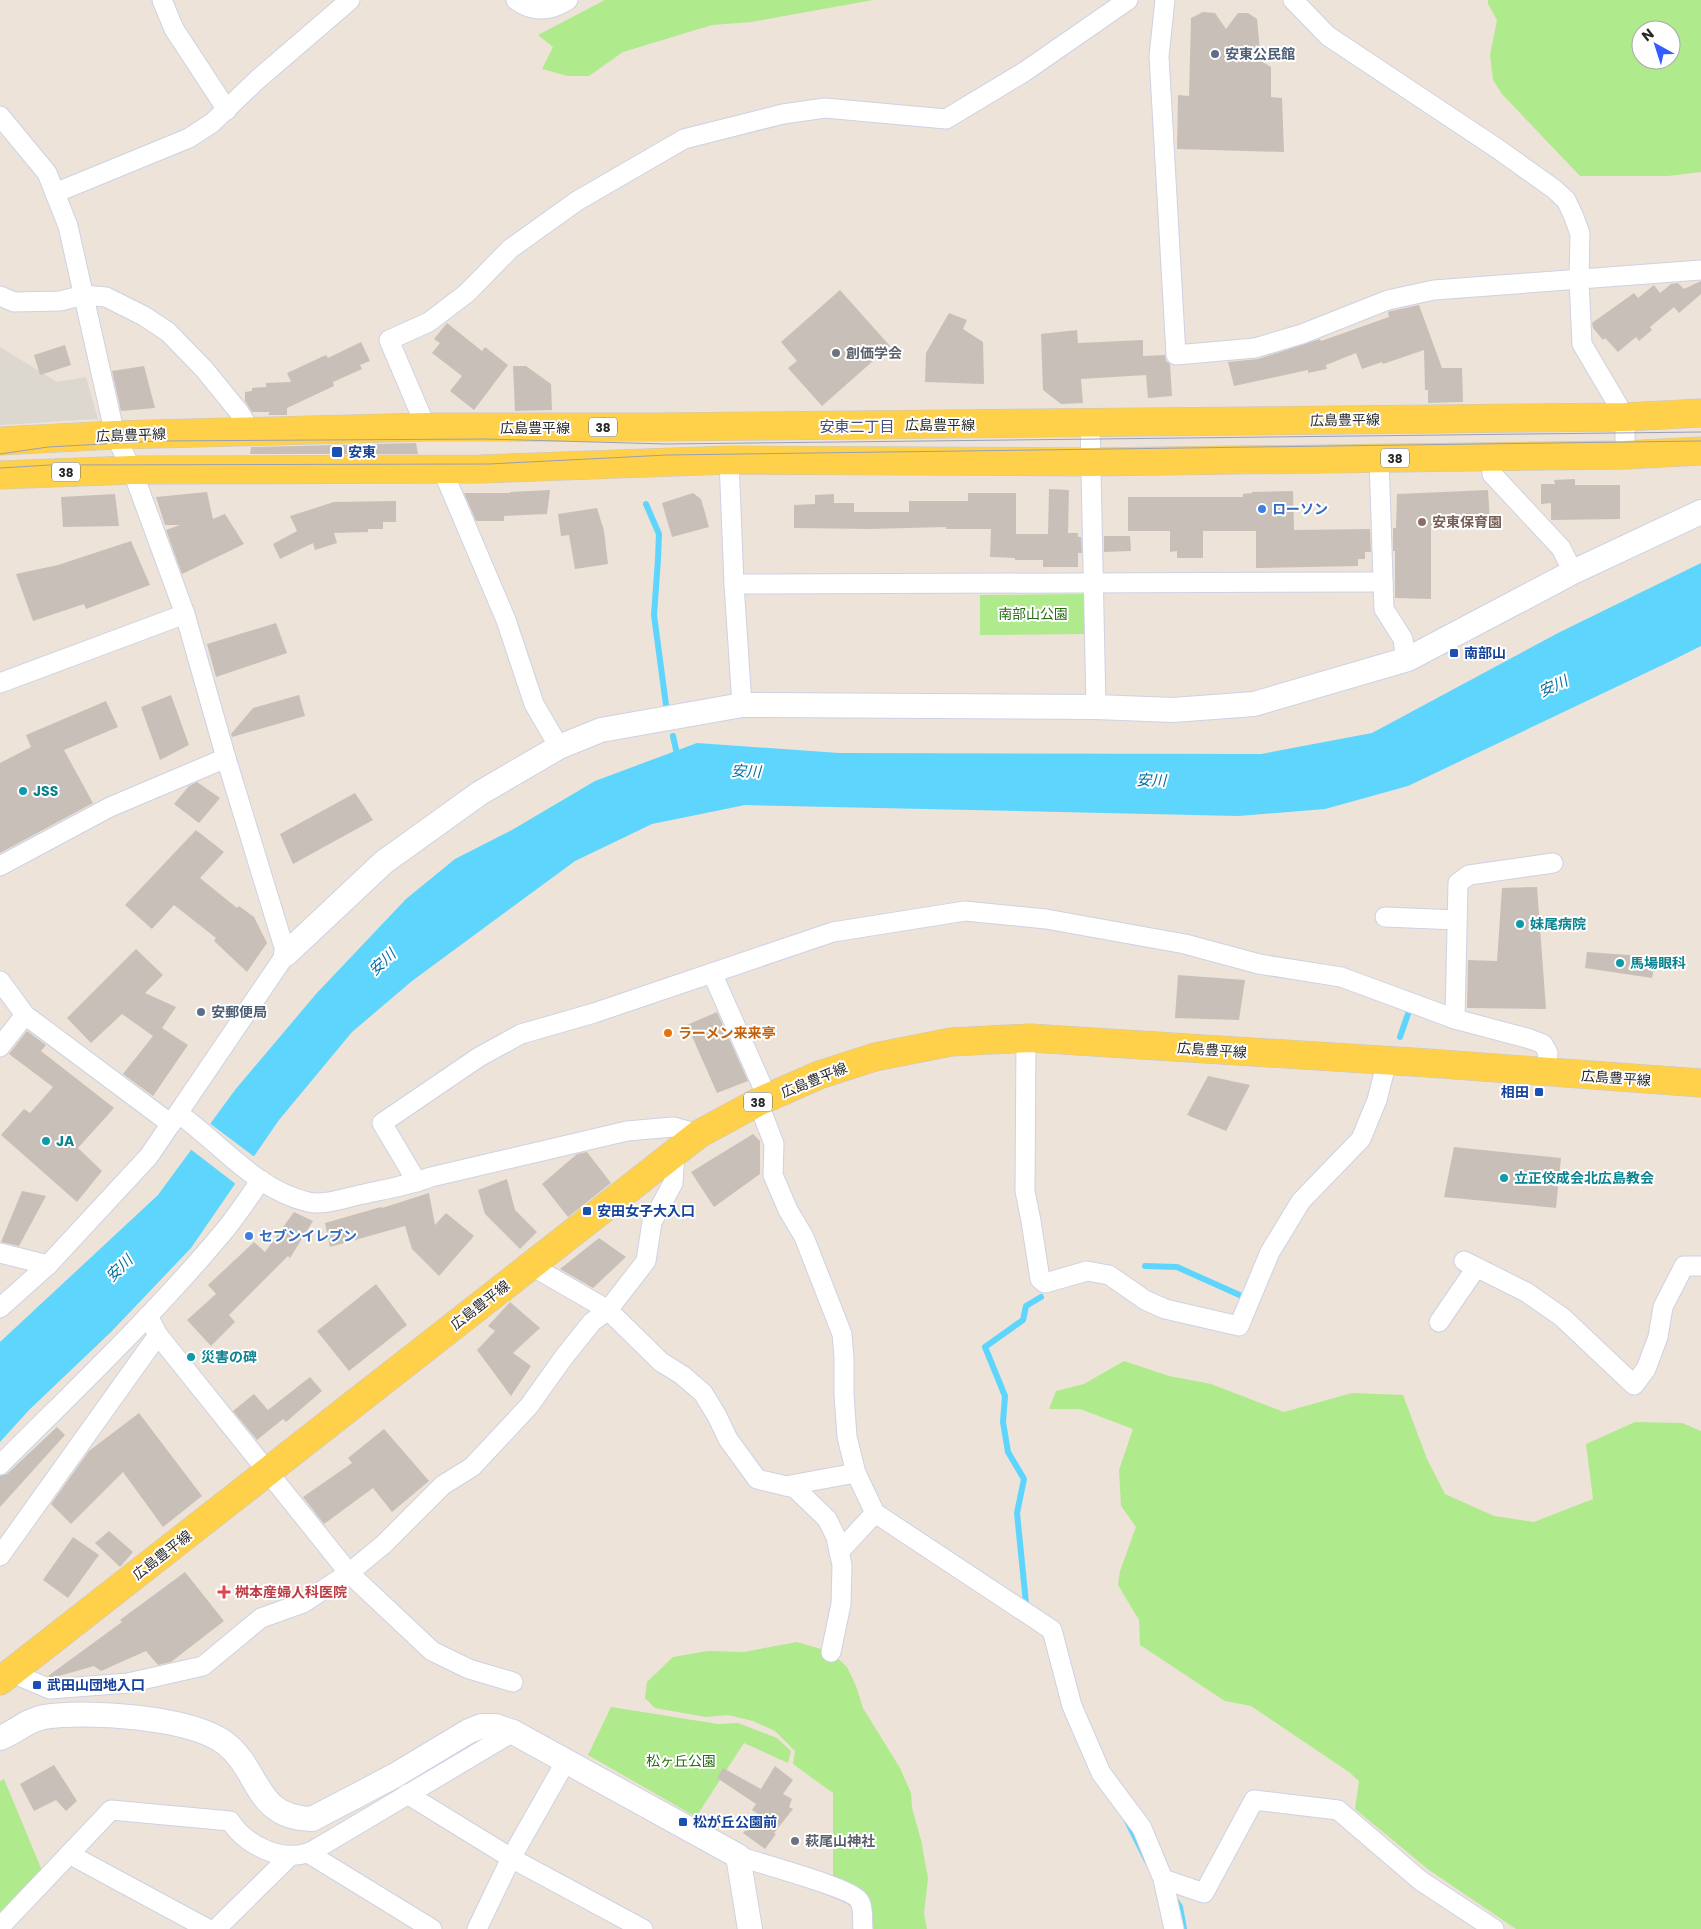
<svg xmlns="http://www.w3.org/2000/svg" width="1701" height="1929" viewBox="0 0 1701 1929" font-family="Poppins,'Noto Sans JP',sans-serif">
<style>
.green{fill:#afea8d;fill-rule:evenodd}
.plaza{fill:#dcd7cf}
.water{fill:#5ed5fc}
.pier{fill:#ede3d8}
.lines{fill:none;stroke-linecap:round;stroke-linejoin:round}
.stream{stroke:#5ed5fc;stroke-width:6}
.building{fill:#c8c0b8}
.minor-casing{stroke:#cdd2e3;stroke-width:21}
.tertiary-casing{stroke:#cdd2e3;stroke-width:26}
.primary-casing{stroke:#c7c7c7;stroke-width:29}
.minor{stroke:#fff;stroke-width:19}
.tertiary{stroke:#fff;stroke-width:24}
.primary{stroke:#ffd14a;stroke-width:28}
.tram{stroke:#9a9fb5;stroke-width:1}
.service-dot{fill:#5c6f8a;stroke:#fff;stroke-width:2}
.worship-dot{fill:#6b7280;stroke:#fff;stroke-width:2}
.transit-dot{fill:#1a4fb4;stroke:#fff;stroke-width:2}
.shop-dot{fill:#3f7fe0;stroke:#fff;stroke-width:2}
.education-dot{fill:#8d6e63;stroke:#fff;stroke-width:2}
.culture-dot{fill:#0f9aa8;stroke:#fff;stroke-width:2}
.food-dot{fill:#e8710a;stroke:#fff;stroke-width:2}
.health-dot{fill:#e0444e;stroke:#fff;stroke-width:2}
.labels{text-anchor:middle;dominant-baseline:central;stroke-width:4;stroke-linejoin:round;paint-order:stroke}
.shield{fill:#fff;stroke:#686868;stroke-width:1}
.shield-label{font-size:12px;font-weight:bold;fill:#282828}
.service-label{font-size:14px;font-weight:bold;fill:#4e5e75;stroke:#fff;text-anchor:start}
.worship-label{font-size:14px;font-weight:bold;fill:#5b616d;stroke:#fff;text-anchor:start}
.street-label{font-size:14px;fill:#282828;stroke:#fff}
.transit-label{font-size:14px;font-weight:bold;fill:#164399;stroke:#fff;text-anchor:start}
.shop-label{font-size:14px;font-weight:bold;fill:#366cbe;stroke:#fff;text-anchor:start}
.education-label{font-size:14px;font-weight:bold;fill:#785e54;stroke:#fff;text-anchor:start}
.park-label{font-size:14px;fill:#266c11;stroke:#fff}
.culture-label{font-size:14px;font-weight:bold;fill:#0d838f;stroke:#fff;text-anchor:start}
.food-label{font-size:14px;font-weight:bold;fill:#c56008;stroke:#fff;text-anchor:start}
.health-label{font-size:14px;font-weight:bold;fill:#be3a42;stroke:#fff;text-anchor:start}
.neighbourhood-label{font-size:15px;fill:#444f7d;stroke:#fff}
.water-label{font-size:15px;font-style:italic;fill:#006fa4;stroke:#fff}
</style>
<rect width="100%" height="100%" fill="#ede3d8"/>
<g class="green">
<path d="M605,0H873L751,22L712,25L623,52L589,76H568L542,69L553,47L538,35Z"/>
<path d="M1488,0H1701V172L1668,176H1580L1502,94L1493,80L1490,55L1497,20L1488,4ZM1641,30H1671V60H1641Z"/>
<path d="M1086,594V634L980,635V595Z"/>
<path d="M1124,1361L1169,1376L1211,1384L1284,1412L1352,1393L1403,1395L1427,1459L1445,1494L1494,1516L1534,1522L1593,1499L1586,1444L1635,1422L1682,1423L1701,1431V1929H1516L1429,1870L1355,1809L1359,1781L1349,1772L1251,1706L1225,1701L1140,1645L1139,1620L1118,1585L1120,1571L1136,1527L1121,1506L1119,1470L1133,1429L1080,1409H1049L1056,1391L1084,1384Z"/>
<path d="M797,1642L831,1652L847,1667L856,1686L863,1708L900,1768L911,1793L912,1808L921,1840L928,1878L924,1914L927,1929H866L833,1878V1793L793,1764L795,1751L775,1731L753,1721L728,1715L706,1717L655,1708L645,1698L647,1682L673,1657L708,1651L744,1652Z"/>
<path d="M611,1707L718,1724L738,1723L777,1738L791,1751L788,1763L744,1743L696,1817L588,1755Z"/>
<path d="M4,1779L43,1873L0,1926V1781Z"/>
</g>
<path class="plaza" d="M0,347L57,382L86,377L98,419L0,425Z"/>
<path class="water" d="M1701,563V646L1673,660L1408,786L1325,809L1238,816L745,805L652,824L575,861L412,981L352,1032L279,1120L191,1248L111,1332L29,1410L0,1442V1342L158,1195L235,1090L316,994L406,899L455,859L512,830L595,781L697,743L839,753L1261,754L1372,733L1560,632Z"/>
<path class="pier" d="M208,1122L256,1158L237,1185L189,1148Z"/>
<g class="lines">
<g class="stream">
<path d="M646,504L659,534L658,559L654,615L666,705"/>
<path d="M673,736L678,759"/>
<path d="M1400,1037L1409,1011"/>
<path d="M1145,1266L1177,1267L1244,1297L1246,1293"/>
<path d="M1026,1603L1017,1513L1024,1479L1008,1452L1003,1422L1005,1396L985,1347L1023,1320L1026,1306L1041,1297"/>
<path d="M1126,1819L1147,1861"/>
<path d="M1174,1898L1180,1907L1184,1929"/>
</g>
</g>
<g class="building">
<path d="M1203,12L1215,13L1226,29L1238,13H1248L1257,19L1261,61L1271,67V97L1282,98L1284,152L1177,149L1178,95L1189,96L1191,18Z"/>
<path d="M1701,281V294L1679,313L1674,307L1650,327L1652,330L1639,341L1636,337L1618,352L1605,338L1603,340L1593,328L1592,323L1634,293L1638,298L1654,285L1660,293L1671,284L1678,283L1684,289Z"/>
<path d="M840,290L890,346L822,406L788,368L797,361L781,342Z"/>
<path d="M1419,305L1442,368H1462L1463,402L1428,403V390H1425L1424,350L1383,364L1382,362L1362,369L1356,353L1326,365L1327,369L1308,373V370L1234,386L1228,362L1258,359L1320,339L1321,341L1389,317L1388,312L1391,311Z"/>
<path d="M949,313L967,320L963,329L983,342L984,384L925,382L926,353Z"/>
<path d="M447,323L482,351L485,347L508,365L474,410L450,391L462,376L432,353L440,343L434,339Z"/>
<path d="M1077,330L1078,343L1143,340V356L1165,355L1166,361L1170,364L1172,396L1148,398L1146,375L1081,379L1083,403L1061,404L1043,390L1041,334Z"/>
<path d="M361,342L370,361L360,365L362,369L333,382L334,386L287,408V415H268L270,412H252L245,401V392L252,391V388L266,387V383L291,382L287,373L326,355L328,358Z"/>
<path d="M65,345L71,365L40,375L34,355Z"/>
<path d="M144,366L155,408L121,411L112,371Z"/>
<path d="M513,366H526L551,384L552,410L515,411Z"/>
<path d="M416,443L418,454H250L251,447Z"/>
<path d="M1575,479V485H1620V519L1551,520V503L1541,504V484H1555L1554,480Z"/>
<path d="M1049,489L1069,490L1068,533H1078V537H1081L1082,553H1078V567H1043V560H1015V558L990,557L991,529H946V527L870,529L794,528V505L815,504V495L834,494V503H854V512H909V501H968V493H1016V534H1048Z"/>
<path d="M550,490L547,514L504,516V521H476L464,493H510V492Z"/>
<path d="M1488,490L1490,523L1431,526V599L1395,598V551H1393V528H1396L1397,494Z"/>
<path d="M1293,491L1294,530L1370,529L1371,552H1365V559H1358V566L1256,568V531H1203V558H1177V551L1170,552V531H1128V497H1243V494L1252,493V492Z"/>
<path d="M207,492L213,519L225,514L244,544L182,574L166,530L180,525H165L156,497Z"/>
<path d="M693,493L701,499L709,527L672,537L662,503Z"/>
<path d="M115,494L119,526L63,527L61,497Z"/>
<path d="M396,501V522H383V529H368V532L334,533L337,543L315,550L313,543L280,559L273,544L297,531L290,516L334,502Z"/>
<path d="M597,508L604,531L608,564L575,569L569,535L561,536L558,514Z"/>
<path d="M1104,536H1130L1131,551L1104,552Z"/>
<path d="M131,541L150,585L86,609L84,604L33,621L16,574L58,565Z"/>
<path d="M276,623L287,653L216,677L207,644Z"/>
<path d="M171,695L189,745L160,760L141,707Z"/>
<path d="M299,695L305,716L232,737L231,734L253,708Z"/>
<path d="M106,701L118,727L64,750L93,803L0,853V763L31,747L26,735Z"/>
<path d="M197,782L220,798L199,823L174,804L189,786Z"/>
<path d="M355,793L373,820L293,864L280,834Z"/>
<path d="M196,830L224,852L200,878L237,908L239,906L254,917L267,943L247,972L214,941L216,938L174,905L152,929L125,905Z"/>
<path d="M1537,887L1546,1009L1467,1008L1468,960L1497,961L1502,888Z"/>
<path d="M136,949L163,975L145,993L176,1007L162,1028L188,1045L153,1096L123,1074L153,1036L122,1014L91,1043L67,1018Z"/>
<path d="M1587,952L1656,957L1652,978L1585,968Z"/>
<path d="M1178,975L1245,980L1239,1020L1175,1018Z"/>
<path d="M717,1012L748,1081L717,1093L687,1025Z"/>
<path d="M27,1031L46,1045L41,1051L114,1108L78,1148L102,1171L77,1202L1,1135L24,1109L30,1113L53,1087L9,1054Z"/>
<path d="M1208,1076L1250,1085L1226,1131L1187,1115Z"/>
<path d="M753,1134L760,1141V1174L714,1207L691,1172Z"/>
<path d="M1454,1147L1561,1158L1556,1208L1444,1197Z"/>
<path d="M587,1152L611,1183L568,1217L542,1184L577,1154Z"/>
<path d="M507,1179L515,1210L537,1232L520,1249L485,1214L478,1190Z"/>
<path d="M22,1191L46,1196L19,1246L1,1242Z"/>
<path d="M429,1193L435,1225L446,1213L474,1236L439,1276L412,1249L405,1226L330,1247L325,1223L381,1207L382,1208Z"/>
<path d="M294,1212L313,1221L290,1258L288,1256L229,1315L235,1322L211,1346L187,1320L216,1294L208,1285L254,1242L265,1252Z"/>
<path d="M599,1238L626,1257L593,1288L560,1269Z"/>
<path d="M376,1284L407,1325L349,1371L317,1331Z"/>
<path d="M510,1302L540,1328L513,1353L531,1366L511,1396L477,1350L495,1331L488,1326Z"/>
<path d="M310,1377L322,1391L286,1422L283,1419L257,1440L233,1411L254,1394L268,1410Z"/>
<path d="M139,1413L202,1496L163,1527L123,1472L71,1524L51,1504L89,1451Z"/>
<path d="M57,1427L65,1435L0,1507V1476L7,1474Z"/>
<path d="M384,1429L429,1481L392,1512L373,1488L324,1524L303,1497L352,1463L348,1458Z"/>
<path d="M109,1531L133,1552L120,1567L95,1543Z"/>
<path d="M73,1537L99,1555L68,1598L43,1580Z"/>
<path d="M185,1572L224,1621L171,1662L158,1665L146,1651L101,1671L94,1666L52,1678L48,1676L122,1622L120,1620Z"/>
<path d="M54,1765L77,1801L66,1811L56,1800L34,1811L20,1784Z"/>
<path d="M775,1766L793,1780L783,1794L792,1799L789,1807L793,1809L774,1833L776,1834L765,1849L743,1833L758,1814L752,1810L756,1804L717,1778L723,1768L761,1789Z"/>
</g>
<g class="lines">
<g class="minor-casing">
<g id="minor">
<path d="M162,0L174,29L227,110"/>
<path d="M516,0C533,13 551,11 568,0"/>
<path d="M1165,0L1159,56L1176,355L1255,348L1302,334L1388,300L1434,290L1701,270"/>
<path d="M1293,0L1328,36L1498,149L1554,189L1566,200L1574,217L1580,234L1579,280L1582,344L1625,417V455"/>
<path d="M0,116L47,173L68,226L115,435L132,470L185,614L226,758L286,954L149,1156L48,1265L0,1308"/>
<path d="M55,193L189,138L212,123L257,80L350,0"/>
<path d="M0,296L14,302L60,301L84,295L106,297L144,316L168,332L204,369L239,412L251,431"/>
<path d="M1090,423L1096,707"/>
<path d="M426,427L389,340L429,322L467,293L510,249L577,201L684,139L783,114L825,108L946,119L1024,72L1128,0"/>
<path d="M1490,457L1492,474L1561,548L1573,572"/>
<path d="M1379,458L1384,609L1403,639L1404,647L1408,659"/>
<path d="M729,460L734,584L742,705"/>
<path d="M442,469L506,620L534,704L559,747"/>
<path d="M734,584L1383,582"/>
<path d="M0,683L185,614"/>
<path d="M0,866L110,807L226,758"/>
<path d="M1385,917L1457,920"/>
<path d="M712,973L768,1099"/>
<path d="M0,981L25,1015L171,1124"/>
<path d="M1455,1019L1458,883L1469,875L1553,863"/>
<path d="M1026,1039L1025,1191L1031,1221L1040,1279L1045,1283L1087,1271L1109,1275L1145,1300L1165,1309L1239,1326L1270,1252L1301,1201L1361,1139L1377,1100L1387,1061"/>
<path d="M0,1047L25,1015"/>
<path d="M758,1102L774,1144L773,1175L788,1210L804,1237L842,1334L844,1358V1394L847,1437L856,1473L875,1513L1052,1630L1072,1706L1101,1773L1142,1828L1163,1879L1204,1893L1254,1800L1338,1810L1421,1881L1494,1929"/>
<path d="M179,1114C220,1143 256,1190 308,1202C325,1206 347,1197 364,1194C387,1189 410,1185 431,1177L627,1131L673,1127L699,1134"/>
<path d="M417,1182L382,1123L479,1057L521,1034L594,1013L833,932L965,911L1046,919L1185,944L1259,964L1341,977L1455,1019L1530,1039L1543,1044L1548,1053L1546,1073"/>
<path d="M0,1253L48,1265"/>
<path d="M1464,1261L1526,1292L1562,1317L1634,1385L1646,1369L1658,1337L1663,1307L1684,1266H1701"/>
<path d="M530,1265L608,1310L661,1362L682,1375L703,1393L717,1416L728,1439L757,1479L795,1488L827,1519L836,1537L842,1565L841,1604L831,1652"/>
<path d="M148,1316L158,1335L349,1573L432,1651L469,1669L513,1682"/>
<path d="M1439,1322L1476,1268"/>
<path d="M0,1465C77,1388 156,1313 225,1230C238,1214 249,1197 261,1180"/>
<path d="M785,1486L856,1473"/>
<path d="M839,1552L875,1513"/>
<path d="M0,1556L158,1335"/>
<path d="M12,1673L50,1689L128,1683L203,1666L261,1618L303,1603L349,1573L384,1544L443,1485L472,1467L529,1406L564,1357L592,1322L608,1310L646,1261L652,1222L673,1183L675,1153"/>
<path d="M407,1794L511,1858L643,1929"/>
<path d="M308,1853L432,1929"/>
<path d="M69,1854L208,1929"/>
<path d="M738,1856C757,1863 855,1888 860,1902C864,1909 862,1921 863,1929"/>
<path d="M1163,1879L1174,1929"/>
<path d="M0,1927L111,1810L230,1821C245,1844 279,1862 307,1853C312,1852 316,1848 321,1846L513,1732"/>
<path d="M216,1929L291,1855"/>
<path d="M477,1929L511,1858L566,1761"/>
</g>
</g>
<g class="tertiary-casing">
<g id="tertiary">
<path d="M286,954L384,862L480,793L559,747L601,730L742,705L1096,707L1173,710L1254,704L1408,659L1573,572L1701,512"/>
<path d="M0,1738C16,1732 27,1720 44,1717C87,1710 190,1717 225,1743C261,1771 254,1818 312,1819L394,1776L469,1731L482,1726H495L513,1732L738,1856L750,1929"/>
</g>
</g>
<g class="primary-casing">
<g id="primary">
<path d="M0,441L115,435L426,427H656L1625,417L1701,413"/>
<path d="M0,475L132,470L481,469L729,460L1090,462L1625,455L1701,451"/>
<path d="M0,1681L699,1134L758,1102L819,1075L875,1057L951,1042L1030,1038L1428,1063L1701,1083"/>
</g>
</g>
<use href="#minor" class="minor"/>
<use href="#tertiary" class="tertiary"/>
<use href="#primary" class="primary"/>
<g class="tram">
<path d="M0,454L48,447L157,441L486,439L666,444L1701,432"/>
<path d="M0,468L50,465L489,464L667,455L1701,441"/>
</g>
</g>
<g class="service-dot">
<circle cx="1215" cy="54" r="5"/>
<circle cx="201" cy="1012" r="5"/>
</g>
<g class="worship-dot">
<circle cx="836" cy="353" r="5"/>
<circle cx="795" cy="1841" r="5"/>
</g>
<g class="transit-dot">
<rect x="331" y="446" width="12" height="12" rx="2.5"/>
<rect x="1449" y="648" width="10" height="10" rx="2.5"/>
<rect x="1534" y="1087" width="10" height="10" rx="2.5"/>
<rect x="582" y="1206" width="10" height="10" rx="2.5"/>
<rect x="32" y="1680" width="10" height="10" rx="2.5"/>
<rect x="678" y="1817" width="10" height="10" rx="2.5"/>
</g>
<g class="shop-dot">
<circle cx="1262" cy="509" r="5"/>
<circle cx="249" cy="1236" r="5"/>
</g>
<circle class="education-dot" cx="1422" cy="522" r="5"/>
<g class="culture-dot">
<circle cx="23" cy="791" r="5"/>
<circle cx="1520" cy="924" r="5"/>
<circle cx="1620" cy="963" r="5"/>
<circle cx="46" cy="1141" r="5"/>
<circle cx="1504" cy="1178" r="5"/>
<circle cx="191" cy="1357" r="5"/>
</g>
<circle class="food-dot" cx="668" cy="1033" r="5"/>
<path class="health-dot" d="M221.5 1584.5h5v5h5v5h-5v5h-5v-5h-5v-5h5z"/>
<g class="labels">
<g class="shield">
<rect x="589" y="417.5" width="28" height="19" rx="4"/>
<rect x="1381" y="448.5" width="28" height="19" rx="4"/>
<rect x="52" y="462.5" width="28" height="19" rx="4"/>
<rect x="744" y="1092.5" width="28" height="19" rx="4"/>
</g>
<g class="shield-label">
<text x="603" y="427">38</text>
<text x="1395" y="458">38</text>
<text x="66" y="472">38</text>
<text x="758" y="1102">38</text>
</g>
<g class="service-label">
<text x="1225" y="54">安東公民館</text>
<text x="211" y="1012">安郵便局</text>
</g>
<g class="worship-label">
<text x="846" y="353">創価学会</text>
<text x="805" y="1841">萩尾山神社</text>
</g>
<g class="street-label">
<text transform="translate(1345 420) rotate(-1)">広島豊平線</text>
<text x="940" y="425">広島豊平線</text>
<text x="535" y="428">広島豊平線</text>
<text transform="translate(131 435) rotate(-2)">広島豊平線</text>
<text transform="translate(1212 1050) rotate(4)">広島豊平線</text>
<text transform="translate(1616 1078) rotate(4)">広島豊平線</text>
<text transform="translate(814 1080) rotate(-22)">広島豊平線</text>
<text transform="translate(480 1305) rotate(-38)">広島豊平線</text>
<text transform="translate(162 1555) rotate(-38)">広島豊平線</text>
</g>
<g class="transit-label">
<text x="348" y="452">安東</text>
<text x="1464" y="653">南部山</text>
<text x="1529" y="1092" text-anchor="end">相田</text>
<text x="597" y="1211">安田女子大入口</text>
<text x="47" y="1685">武田山団地入口</text>
<text x="693" y="1822">松が丘公園前</text>
</g>
<g class="shop-label">
<text x="1272" y="509">ローソン</text>
<text x="259" y="1236">セブンイレブン</text>
</g>
<g class="education-label">
<text x="1432" y="522">安東保育園</text>
</g>
<g class="park-label">
<text x="1033" y="614">南部山公園</text>
<text x="681" y="1761">松ヶ丘公園</text>
</g>
<g class="culture-label">
<text x="33" y="791">JSS</text>
<text x="1530" y="924">妹尾病院</text>
<text x="1630" y="963">馬場眼科</text>
<text x="56" y="1141">JA</text>
<text x="1514" y="1178">立正佼成会北広島教会</text>
<text x="201" y="1357">災害の碑</text>
</g>
<g class="food-label">
<text x="678" y="1033">ラーメン来来亭</text>
</g>
<g class="health-label">
<text x="235" y="1592">桝本産婦人科医院</text>
</g>
<g class="neighbourhood-label">
<text x="857" y="426">安東二丁目</text>
</g>
<g class="water-label">
<text transform="translate(1553 686) rotate(-25)">安川</text>
<text transform="translate(746 771) rotate(2)">安川</text>
<text transform="translate(1151 780) rotate(1)">安川</text>
<text transform="translate(382 962) rotate(-43)">安川</text>
<text transform="translate(119 1268) rotate(-44)">安川</text>
</g>
</g>
<g transform="translate(1656 45) rotate(321)"><circle r="24" fill="#ffffff" stroke="#a9a9a9"/>
<path d="M0-4L9 19L0 12L-9 19Z" fill="#325cff"/>
<text y="-8" font-size="14" font-weight="bold" text-anchor="middle" fill="#282828">N</text>
</g>
</svg>
